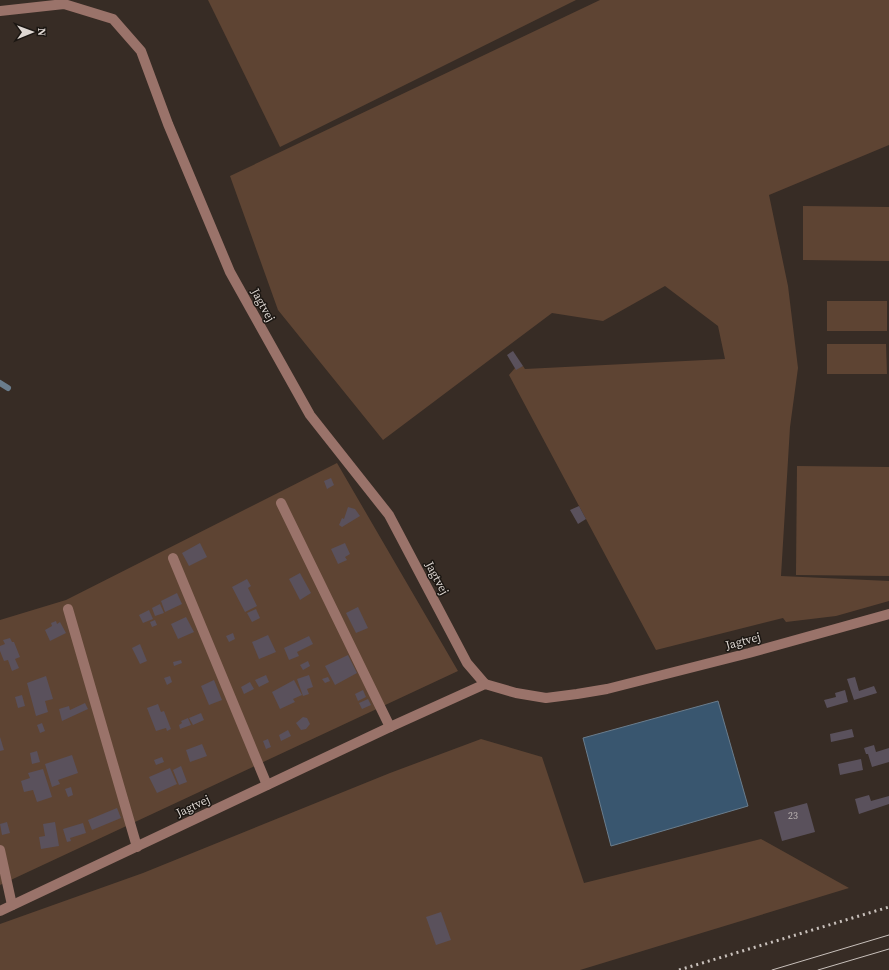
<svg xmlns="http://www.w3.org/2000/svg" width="889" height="970" viewBox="0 0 889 970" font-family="'Source Serif 4',serif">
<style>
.green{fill:#5e4433}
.water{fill:#39566f;stroke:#6a7d8d}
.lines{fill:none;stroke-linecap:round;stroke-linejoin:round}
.stream{stroke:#6a7d8d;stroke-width:6}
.building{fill:#5a515c}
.minor{stroke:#9a736a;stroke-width:10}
.tram{stroke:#c9c1bc;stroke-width:1}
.rail{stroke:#c9c1bc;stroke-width:3;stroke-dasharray:2 4;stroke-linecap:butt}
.labels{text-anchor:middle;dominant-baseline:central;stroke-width:3;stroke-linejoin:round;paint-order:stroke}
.number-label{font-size:10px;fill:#bdb6b4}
.street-label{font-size:12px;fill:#ded7d2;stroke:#1b1612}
</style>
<rect width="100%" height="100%" fill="#372c25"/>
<g class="green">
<path d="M208,0H576L280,147Z"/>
<path d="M600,0H889V145L769,195L788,286L798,368L790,427L781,576L889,581V601L836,616L786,622L783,618L656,650L509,375L515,368L523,366L525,369L725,359L718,326L665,286L603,321L552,313L383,440L278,310L230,176Z"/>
<path d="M803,206L889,207V261L803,260Z"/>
<rect x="827" y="301" width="60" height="30"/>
<path d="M827,344H886L887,374H827Z"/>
<path d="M337,463L458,671L0,885V620L66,600Z"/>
<path d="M797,466L889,467V576L796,575Z"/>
<path d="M481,739L542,757L584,883L761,839L849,888L580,970H0V924L143,873L390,773Z"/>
</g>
<path class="water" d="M718,701L748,806L611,846L583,738Z"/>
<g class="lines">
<path class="stream" d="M0,383L8,388"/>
</g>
<g class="building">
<path d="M513,351L523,366L516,370L507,355Z"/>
<path d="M331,478L334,485L327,489L324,481Z"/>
<path d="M579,506L586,519L578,524L570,510Z"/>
<path d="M348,507L355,509L360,516L342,527L339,525L342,518L344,519Z"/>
<path d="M200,543L207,557L189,566L182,553Z"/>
<path d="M345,543L350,554L345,557L347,560L338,564L331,549Z"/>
<path d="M300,573L311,593L300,600L289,579Z"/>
<path d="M247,579L251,586L248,588L257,606L245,612L232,587Z"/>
<path d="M177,593L182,604L165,612L161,601Z"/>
<path d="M160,604L164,613L155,616L152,608Z"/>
<path d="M358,607L368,628L356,633L346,613Z"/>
<path d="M256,609L260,618L252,622L247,613Z"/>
<path d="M149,610L153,619L143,623L139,615Z"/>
<path d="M186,617L194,632L178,639L171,624Z"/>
<path d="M155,620L157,625L152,627L150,622Z"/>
<path d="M56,621L57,624L60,622L66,633L50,641L45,630L52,626L51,623Z"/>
<path d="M233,633L235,639L229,642L226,636Z"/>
<path d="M268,635L276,652L259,659L252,642Z"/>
<path d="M309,636L313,644L297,652L299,656L289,660L284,648Z"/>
<path d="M10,638L12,642H14L20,657L15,659L19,668L12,671L8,660L4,661L0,651V646L5,644L3,640Z"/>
<path d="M140,644L147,661L140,664L132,648Z"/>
<path d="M348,655L357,673L335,685L325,666Z"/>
<path d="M181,660L182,663L174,666L173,662Z"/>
<path d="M308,661L310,666L303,670L300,665Z"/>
<path d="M266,675L269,682L259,687L255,680Z"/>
<path d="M309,675L313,687L307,689L309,694L303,696L297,679Z"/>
<path d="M46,676L53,699L45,701L48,712L36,716L27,683Z"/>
<path d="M170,676L172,682L167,685L164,678Z"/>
<path d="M328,677L330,681L325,683L322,679Z"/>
<path d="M855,677L859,691L874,686L877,693L854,700L847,679Z"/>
<path d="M214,680L222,700L209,705L201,686Z"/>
<path d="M294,680L302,695L293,699L295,702L280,709L272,692Z"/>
<path d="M250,682L254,689L244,694L241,687Z"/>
<path d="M363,690L366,697L358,701L355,694Z"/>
<path d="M845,690L848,702L827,708L824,700L836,697L835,693Z"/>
<path d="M22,695L25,706L18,708L15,697Z"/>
<path d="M368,699L371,705L362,709L359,703Z"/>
<path d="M85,703L88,709L62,721L59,709L69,706L70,710Z"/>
<path d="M158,704L161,712L164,711L171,729L167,731L166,728L156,731L147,708Z"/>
<path d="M201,713L204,720L193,725L189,718Z"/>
<path d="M303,717L307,718L310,724L306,729L301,730L296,723Z"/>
<path d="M188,718L191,725L180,729L179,725L182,723L181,721Z"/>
<path d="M42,723L45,731L40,733L37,725Z"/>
<path d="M852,729L854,737L831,742L830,734Z"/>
<path d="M288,730L291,736L281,741L279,735Z"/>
<path d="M0,737L4,750L0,751Z"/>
<path d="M268,739L271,747L266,749L263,741Z"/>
<path d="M202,744L207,756L190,762L186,750Z"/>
<path d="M874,745L876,752L889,748V762L872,767L868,754H866L864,748Z"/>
<path d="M37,751L40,762L32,764L30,753Z"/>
<path d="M72,755L78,773L58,780L60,784L52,787L45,764Z"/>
<path d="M162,757L164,762L156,765L154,760Z"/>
<path d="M861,759L863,770L840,775L838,764Z"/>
<path d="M181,766L187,782L179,785L173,770Z"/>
<path d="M170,768L177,784L157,793L149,777Z"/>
<path d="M43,769L52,797L37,802L33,790L24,792L21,781L30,778L28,773Z"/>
<path d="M71,787L73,795L68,797L65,789Z"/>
<path d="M869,795L871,801L889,796V804L859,814L855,799Z"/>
<path d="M807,803L815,832L782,841L774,812Z"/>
<path d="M117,808L121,818L92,830L88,820Z"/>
<path d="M7,822L10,833L2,835L0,824Z"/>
<path d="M55,822L59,846L41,849L39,837L45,836L43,824Z"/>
<path d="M83,823L86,833L70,838L71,841L67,842L63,829Z"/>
<path d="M441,912L451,940L436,945L426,917Z"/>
</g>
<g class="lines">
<g class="minor">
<path d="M0,11L64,4L113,19L141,51L168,124L230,272L310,415L389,515L467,663L485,684"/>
<path d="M281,503L390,727"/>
<path d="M173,558L267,785"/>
<path d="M68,609L137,847"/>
<path d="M0,850L12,905"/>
<path d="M0,911L390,727L485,684L516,693L546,698L577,694L607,689L749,653L889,614"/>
</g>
<g class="tram">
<path d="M772,970L889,935"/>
<path d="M818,970L889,949"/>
</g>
<path class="rail" d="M679,970L889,907"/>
</g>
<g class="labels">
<g class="number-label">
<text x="793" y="815">23</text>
</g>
<g class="street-label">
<text transform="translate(263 305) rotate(61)">Jagtvej</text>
<text transform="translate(437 578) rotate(62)">Jagtvej</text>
<text transform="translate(743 641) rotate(-15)">Jagtvej</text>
<text transform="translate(193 806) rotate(-25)">Jagtvej</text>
</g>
</g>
<g transform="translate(32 32) rotate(89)" stroke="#1b1612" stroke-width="3" paint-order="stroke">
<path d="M0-3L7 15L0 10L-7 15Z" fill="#ded7d2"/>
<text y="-6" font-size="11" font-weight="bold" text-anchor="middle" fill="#ded7d2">N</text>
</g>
</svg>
